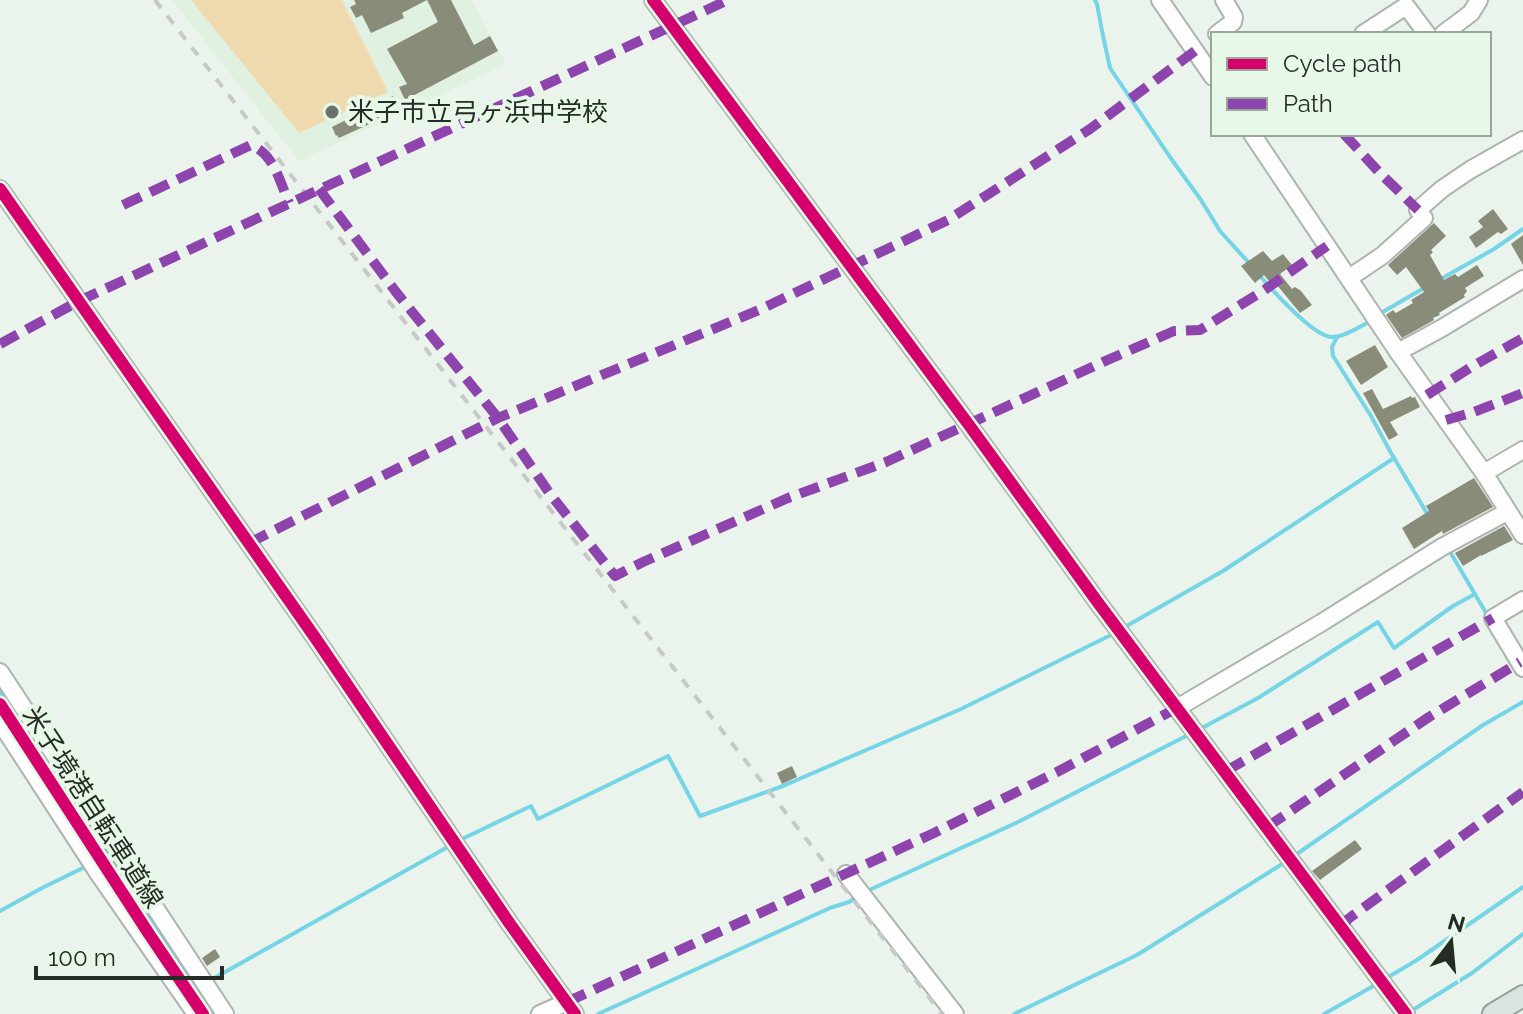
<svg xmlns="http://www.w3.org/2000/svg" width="1523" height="1014" font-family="Raleway,'Noto Sans JP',sans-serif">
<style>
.built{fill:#e1f1e1}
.green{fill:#efdab0}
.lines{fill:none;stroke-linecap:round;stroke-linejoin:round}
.stream{stroke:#75d4e5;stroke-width:4}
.river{stroke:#75d4e5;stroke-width:22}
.building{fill:#888c79}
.minor-casing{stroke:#adb4ae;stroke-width:20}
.major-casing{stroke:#90a39c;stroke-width:24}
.minor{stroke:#fcfdfc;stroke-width:16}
.major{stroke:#d9e3e0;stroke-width:20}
.rail{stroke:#c6c9c7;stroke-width:4;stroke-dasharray:10 10;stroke-linecap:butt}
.quiet{stroke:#8e44ad;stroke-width:10;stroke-dasharray:20 10;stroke-linecap:butt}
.cycleway-casing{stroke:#e7f8e8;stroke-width:17}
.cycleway{stroke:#d6006c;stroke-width:12}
.poi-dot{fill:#6a716b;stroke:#e7f8e8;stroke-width:3}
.labels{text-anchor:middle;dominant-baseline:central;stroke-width:8;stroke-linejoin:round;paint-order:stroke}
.poi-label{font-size:26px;fill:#252b25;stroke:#e7f8e8;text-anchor:start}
.street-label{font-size:26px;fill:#252b25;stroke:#e7f8e8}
</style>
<rect width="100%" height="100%" fill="#ebf4ec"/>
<polygon class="built" points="172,0 472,0 506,64 299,161"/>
<polygon class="green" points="191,0 342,0 388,92 299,133"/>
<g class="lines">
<g class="stream">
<polyline points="1095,0 1097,4 1102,31 1110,68 1172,160 1201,200 1220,231 1249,263"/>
<path d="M1260 276C1272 290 1314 337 1332 337 1344 337 1357 328 1367 323"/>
<polyline points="1439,280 1494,249 1523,229"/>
<polyline points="1381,313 1424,288"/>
<polyline points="1337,337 1332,347 1333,356 1371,416 1391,453 1428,515"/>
<polyline points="1449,550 1489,618"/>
<polyline points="1123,628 1223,571 1394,458"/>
<polyline points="1200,729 1258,698 1378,622 1394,648 1453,606 1475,594"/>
<polyline points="460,840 531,806 538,819 668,756 700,816 783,786 961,709 1115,633"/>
<polyline points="1294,856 1483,725 1523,702"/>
<polyline points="97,861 109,855"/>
<polyline points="865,892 1018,822 1192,733"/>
<polyline points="0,911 42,888 89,865"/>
<polyline points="1385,979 1417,960 1523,887"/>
<polyline points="209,981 453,844"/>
<polyline points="1411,1011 1472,973 1523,934"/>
<polyline points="598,1014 830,908 849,902 858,896"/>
<polyline points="1014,1014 1137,955 1287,861"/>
<polyline points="1324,1014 1377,984"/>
</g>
<polyline class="river" points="0,690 48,759 213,1014"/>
</g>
<g class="building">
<polygon points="354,0 427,0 402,13 404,18 371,33 362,15 356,18 350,7 356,4"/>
<polygon points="427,0 451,0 474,45 490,36 498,51 405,100 399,87 407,84 387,49 438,22"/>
<polygon points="393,96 400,110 339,138 337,135 336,136 332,127"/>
<polygon points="1493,209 1508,229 1501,234 1498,232 1476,248 1469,237 1483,227 1478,221"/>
<polygon points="1434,223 1446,236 1431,250 1433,252 1430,255 1444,280 1455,274 1458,277 1477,265 1484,276 1465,288 1467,291 1464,295 1465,297 1439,313 1440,315 1433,318 1434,320 1402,338 1386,315 1393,310 1396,313 1413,303 1411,300 1424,292 1406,267 1397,275 1388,265"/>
<polygon points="1523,235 1523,265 1511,244"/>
<polygon points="1263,251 1272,261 1283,254 1292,265 1280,274 1292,289 1295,287 1301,291 1312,305 1300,313 1272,279 1269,281 1264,275 1255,283 1241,266"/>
<polygon points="1375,345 1388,367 1361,385 1346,361"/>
<polygon points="1372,389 1383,409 1411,396 1412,398 1415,397 1420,407 1390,422 1398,435 1389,440 1363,393"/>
<polygon points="1474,478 1493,507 1443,534 1442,531 1414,549 1402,528 1429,511 1426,506"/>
<polygon points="1504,526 1513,540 1481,556 1481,555 1463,566 1455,553"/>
<polygon points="792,766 797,777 782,784 777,773"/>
<polygon points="1355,840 1362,849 1320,880 1312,871"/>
<polygon points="215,949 220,957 207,966 202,958"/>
</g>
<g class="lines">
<defs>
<g id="minor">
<polyline points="653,0 969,425 1099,604 1406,1014"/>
<polyline points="1160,0 1213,77"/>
<polyline points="1217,34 1233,22 1234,17 1224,0"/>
<polyline points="1363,34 1406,6 1427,34"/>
<polyline points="1443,34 1471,13 1479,0"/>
<polyline points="1252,134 1398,352 1484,473 1523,535"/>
<polyline points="0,189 314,636 510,924 575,1014"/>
<polyline points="1349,278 1383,255 1424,218 1418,210 1442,189 1470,170 1523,140"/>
<polyline points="1398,352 1442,328 1523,279"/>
<polyline points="1484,473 1523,450"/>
<polyline points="1523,600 1493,618 1523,668"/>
<polyline points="0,672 225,1014"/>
<polyline points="1177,708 1321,623 1442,547 1507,512"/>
<polyline points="0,722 98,873 196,1014"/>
<polyline points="846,874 955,1014"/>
<polyline points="540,1014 567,1002"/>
</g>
<polyline id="major" points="1493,1014 1523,996"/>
</defs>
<use href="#minor" class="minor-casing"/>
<use href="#major" class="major-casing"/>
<use href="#minor" class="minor"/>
<use href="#major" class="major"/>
<polyline class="rail" points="155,0 942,1014"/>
<g class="quiet">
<polyline points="1344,134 1379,172 1418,210"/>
<polyline points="319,189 396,292 498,418 550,494 615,576 643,562 788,498 886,462 1103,362 1174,331 1200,330 1263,291 1327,246"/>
<path d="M123 205 251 145C274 154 280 182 289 203"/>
<polyline points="0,344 79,301 728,0"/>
<polyline points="1427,395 1473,366 1523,338"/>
<polyline points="1446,420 1474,412 1523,393"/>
<polyline points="249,543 498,418 759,310 948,220 1090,129 1195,51"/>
<polyline points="1226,771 1493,618"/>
<polyline points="1267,827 1429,717 1520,662"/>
<polyline points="1342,928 1348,919 1523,792"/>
<polyline points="567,1002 934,833 1057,772 1177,708"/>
</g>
<defs>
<g id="cycleway">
<polyline points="653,0 969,425 1099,604 1406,1014"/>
<polyline points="0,189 314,636 510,924 575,1014"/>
<polyline points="0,704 149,934 203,1014"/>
</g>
</defs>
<use href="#cycleway" class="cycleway-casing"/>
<use href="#cycleway" class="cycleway"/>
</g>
<circle class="poi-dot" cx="332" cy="112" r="8"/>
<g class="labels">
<g class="poi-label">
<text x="348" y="112">米子市立弓ヶ浜中学校</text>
</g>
<g class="street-label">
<text transform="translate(93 807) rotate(57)">米子境港自転車道線</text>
</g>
</g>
<rect x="1211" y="32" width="280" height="104" fill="#e7f8e8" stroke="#99a69a" stroke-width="2"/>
<rect x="1227" y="58" width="40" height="12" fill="#d6006c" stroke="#99a69a" stroke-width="2"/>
<text x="1283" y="72" font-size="24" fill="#252b25">Cycle path</text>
<rect x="1227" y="98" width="40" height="12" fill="#8e44ad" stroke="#99a69a" stroke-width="2"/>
<text x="1283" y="112" font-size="24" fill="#252b25">Path</text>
<g transform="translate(1451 942) rotate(16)" stroke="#e7f8e8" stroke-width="6" paint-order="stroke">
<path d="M0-6L14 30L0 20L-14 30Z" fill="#252b25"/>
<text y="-12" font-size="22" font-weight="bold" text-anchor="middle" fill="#252b25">N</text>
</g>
<path d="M36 966v12h186v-12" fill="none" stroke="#252b25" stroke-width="4"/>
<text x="48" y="966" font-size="24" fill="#252b25" stroke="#e7f8e8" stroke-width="6" paint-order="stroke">100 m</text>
</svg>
